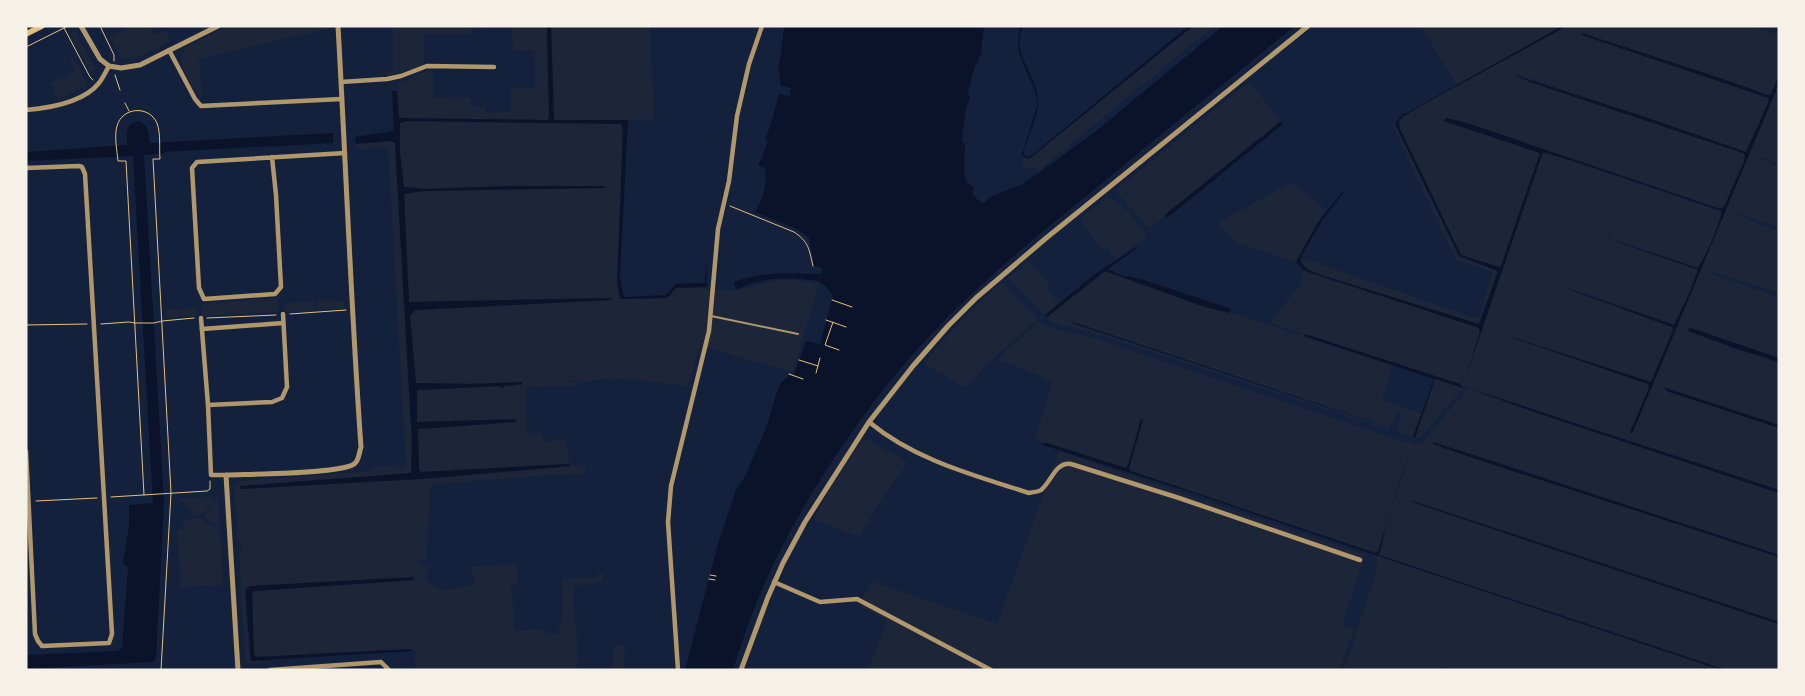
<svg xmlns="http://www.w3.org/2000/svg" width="1805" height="696" font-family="Mulish,sans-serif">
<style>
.green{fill:#1d2539;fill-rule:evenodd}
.water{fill:#0b132b}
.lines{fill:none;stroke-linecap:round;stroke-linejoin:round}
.path{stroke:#e5c07b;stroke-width:1}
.service{stroke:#b1986c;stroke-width:2}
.minor{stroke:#b1986c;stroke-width:4.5}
.tertiary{stroke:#b1986c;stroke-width:5}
.secondary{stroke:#e5c07b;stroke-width:5.5}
</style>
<rect width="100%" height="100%" fill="#14213d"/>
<g class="green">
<polygon points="131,26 150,26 154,35 165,30 170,41 138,57 122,58 110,37"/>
<path d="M228 26H330L331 28 199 59 202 98C195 93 181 68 181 59 181 55 183 52 185 48Z"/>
<polygon points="393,26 486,26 486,29 472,28 471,34 424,34 424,65 386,76 385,70 393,72"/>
<polygon points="512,26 547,26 549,119 546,120 399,118 397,84 424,72 433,70 433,97 471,98 471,107 485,106 485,113 511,112 511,87 535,88 535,51 513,50"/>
<polygon points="551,26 650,26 654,120 554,120"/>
<path d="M1193 26H1214L1043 167 1044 169 1039 172 1032 166 1028 170C1023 165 1021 164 1023 157L1026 158 1033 156Z"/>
<polygon points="1420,26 1562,26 1457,85"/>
<polygon points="1567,26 1750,26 1779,35 1779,76 1770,95 1582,33 1582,35 1768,98 1768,103 1746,152 1522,76 1516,74 1514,76 1743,153 1745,155 1744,161 1724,207 1723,209 1717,208 1467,123 1446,118 1444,121 1540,153 1501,266 1499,267 1461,255 1400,129 1399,121 1404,116 1424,104"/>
<polygon points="74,29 95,69 90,72 69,32"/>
<polygon points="72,55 87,83 85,86 58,100 50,83 76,70 69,57"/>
<polygon points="1249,82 1282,122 1151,227 1147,226 1118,194 1118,188"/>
<path d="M1779 83V164L1758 156V158L1779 167V227L1734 212 1754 222 1779 231V293L1716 273 1710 271 1709 273 1779 297V358L1691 328 1688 331 1737 349 1779 362V425L1665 388 1779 428V490L1499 398 1470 390 1779 493V555L1503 464 1432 443 1779 557V622L1526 538 1407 501 1779 624V670H1726L1379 555 1387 523 1413 446 1403 470 1378 551 1373 553 1131 471 1129 468 1141 427V420L1128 467 1124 469 1035 439 1053 381 997 359 1039 322 1053 329 1095 338 1402 441 1416 444 1422 443 1469 387 1465 386 1420 438H1415L1420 422 1413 437 1399 432 1398 429 1401 413H1397L1389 428H1383L1104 336 1055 323 1046 318 1105 271 1202 306 1239 315 1300 335 1301 333 1271 323 1274 316 1300 286 1303 270 1477 326 1479 328 1480 332 1466 376 1536 170 1544 152 1722 212C1720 223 1705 260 1697 268L1599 234 1698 270 1688 296 1674 325 1562 286 1570 290 1672 327 1673 330 1651 382 1493 331 1648 384 1649 388 1631 432 1632 434ZM1076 323 1386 426H1382L1072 324ZM1305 334 1460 384 1463 387 1435 379 1420 422 1422 414 1382 400 1393 365 1304 337Z"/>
<polygon points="407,121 619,123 622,125 622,186 617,283 620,299 667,298 676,288 705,288 706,290 739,290 771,281 794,280 819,284 793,372 700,346 688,386 625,379 553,382 580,382 579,385 526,387 527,434 542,433 543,441 567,440 569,464 421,472 419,470 417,429 516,422 515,419 417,422 417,390 500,386 502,388 505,386 522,384 416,383 410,316 415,310 612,300 611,298 409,302 404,193 424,191 605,188 604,186 512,186 425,189 404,187 400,153 399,123"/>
<polygon points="1391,122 1395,124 1459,256 1498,271 1479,324 1321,275 1307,269 1301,263 1303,258 1475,318 1479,317 1493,272 1456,260"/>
<path d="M390 141 395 143 412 443 411 473 241 486V489L421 479 585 465 586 473 434 484 430 486 427 559 419 560 420 566H429L426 580 442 591 476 584 469 566 517 564V583H511L515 630 545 629 546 635 560 633 559 625 562 624 563 578H597L598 573 604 574 602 582 573 586C573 614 579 641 577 670H415V651H412V649L257 657 254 655 252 592 254 591 414 580 248 588 245 590 249 655 251 661H259V665L247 664 245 660 239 551H242L241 540H238L234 487 240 481 373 471 374 467 406 465 388 147 355 149 353 146 356 144Z"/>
<polygon points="1291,182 1326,209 1296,262 1237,243 1219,225 1220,222"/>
<path d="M1107 197C1120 199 1137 224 1146 234L1145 237 1116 259 1107 248 1102 251 1080 220Z"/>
<polygon points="1027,262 1030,262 1050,285 1046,288 1059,303 1045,316 1009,278 1012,274"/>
<polygon points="1003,283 1037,317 1037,320 990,361 967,387 962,386 925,364 925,361 964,317 998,285"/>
<polygon points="278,298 279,312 202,316 201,304"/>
<polygon points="344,300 344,309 317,310 317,301"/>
<polygon points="314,302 315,311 285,312 285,303"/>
<polygon points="196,308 198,316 165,318 165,310"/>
<polygon points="862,440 868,440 905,460 907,463 878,504 859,537 813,519 842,469"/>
<polygon points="1059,451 1365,555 1342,625 1354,629 1340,670 868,670 887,621 860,606 871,581 997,624"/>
<polygon points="214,497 211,505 201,516 193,515 192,511 179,499"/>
<path d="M216 498H218L223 585 181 588 177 530 184 529 183 522C204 509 205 529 219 528L204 517Z"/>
<polygon points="1377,555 1721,670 1455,670 1443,666 1442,670 1344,670 1376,573"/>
<polygon points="614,645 625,645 623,670 612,670"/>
</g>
<g class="water">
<polygon points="547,26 551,26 554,120 628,120 620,277 624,297 666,295 676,284 705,283 706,259 707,287 676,288 667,298 620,299 617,283 623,128 621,124 407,121 400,123 400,153 404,187 425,189 512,186 604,186 605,188 424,191 404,194 409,302 612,298 611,300 415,310 410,316 416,383 468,384 522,382 522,384 505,386 502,388 500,386 417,390 417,422 515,419 516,422 418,429 419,470 421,472 569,464 570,466 421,479 241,489 240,486 411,473 412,443 395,143 390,141 356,144 355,137 394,131 392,91 397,91 399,118 547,120 549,118"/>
<path d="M784 26H984L981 53 974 69 968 92 970 99 966 107 962 140 965 144 964 174 967 182 973 187V195L981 203 985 202 990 197 1022 184 1033 177 1095 132 1223 26H1295C1228 80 1161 134 1095 189 1019 250 943 313 883 390 839 447 798 510 768 576 754 606 743 638 733 670H685L718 544 736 490 745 476 767 426 776 394 781 383 787 377 793 375 795 372 806 341 820 344 833 296C830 292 827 287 823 284 819 280 813 280 808 280 784 277 758 278 736 290L734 284 736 281C767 271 791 273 822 274V268L814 266 809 238 799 230 755 212C764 195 767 187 765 168L758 166 768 141 765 138 770 127 779 94 789 96 791 88 781 86 778 68 782 48Z"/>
<path d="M1021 26H1023C1010 54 1038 75 1038 101 1039 115 1028 137 1024 151V155L1028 157 1032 155 1185 29 1189 26H1193L1029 159 1023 157 1022 154 1037 106V99C1032 74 1010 53 1021 26Z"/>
<path d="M1562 26H1567L1424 104 1404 116 1399 121 1400 129 1461 255 1499 267 1501 266 1540 153 1444 121 1446 118 1467 123 1720 209 1724 207 1744 161 1745 155 1743 153 1533 83 1514 75 1645 117 1746 152 1768 103 1769 98 1582 35 1581 33 1714 76 1767 95H1771L1779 76V83L1632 434 1630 432 1649 388 1648 384 1493 331 1651 382 1673 330 1672 327 1561 286 1674 325 1688 296 1698 270 1598 235 1697 268C1705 261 1720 223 1722 211L1580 163 1543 152 1466 376 1480 332 1479 328 1317 275 1303 270 1296 262 1318 222 1344 190 1345 191 1321 222 1301 257 1300 261 1307 269 1321 275 1479 324 1498 271 1459 256 1395 124 1403 113 1405 114C1457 84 1510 56 1562 26Z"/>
<path d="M138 121C150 125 148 134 150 143L333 133V143L164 152V153L144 155 164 501 156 659 153 662 26 669V655L118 651 122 648 128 567 123 563 129 526V505L153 503 133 156 26 161V152L127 145C127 133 125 124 138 121Z"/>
<polygon points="1281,121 1283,124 1167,218 1165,215 1171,210"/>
<polygon points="1135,248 1136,249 1108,269 1121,275 1141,279 1231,309 1229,313 1202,306 1105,271 1046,318 1045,315 1096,273"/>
<polygon points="1070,322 1076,323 1387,427"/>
<polygon points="1691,328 1779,358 1779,362 1737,349 1688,331 1688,329"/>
<polygon points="1305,334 1460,384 1463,388 1435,379 1415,438 1413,437 1434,379 1304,336"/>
<polygon points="1664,388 1666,388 1779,425 1779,428 1669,392"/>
<polygon points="1471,389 1779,490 1779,493 1534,412"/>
<polygon points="1141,419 1143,420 1129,468 1131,471 1375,553 1378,551 1412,446 1387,523 1379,555 1726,670 1721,670 1381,557 1193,493 1043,445 1044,443 1047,443 1126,468 1129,462"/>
<polygon points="1433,442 1779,555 1779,557 1473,458 1436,445 1433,444"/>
<polygon points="1407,499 1779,622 1779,624 1418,504"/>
<polygon points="414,577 414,580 255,591 252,593 254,655 257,657 412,649 412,651 251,661 245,590 250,586"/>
</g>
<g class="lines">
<g class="path">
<polyline points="100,26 114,55 114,61"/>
<polyline points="64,28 90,77 93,80"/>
<polyline points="26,47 68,26"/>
<polyline points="115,75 120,90"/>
<polyline points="125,103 129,111"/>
<path d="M730 206 794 232C809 242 809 249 813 266"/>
<polyline points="832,300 852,307"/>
<polyline points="290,314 346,310"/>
<polyline points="207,318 276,315"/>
<polyline points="826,320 846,327"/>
<polyline points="833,322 825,345 839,350"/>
<polyline points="101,324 129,322 135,323 154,323 162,321 194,318"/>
<polyline points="26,325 87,324"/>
<polyline points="799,360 818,366"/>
<polyline points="816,373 820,358"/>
<polyline points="789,374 803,379"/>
<path d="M144 495 126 161H118C117 151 114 136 117 126 122 107 149 105 157 123 161 134 159 148 160 159H153L171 493 161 670"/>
<polyline points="111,497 207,491 210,489 210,481"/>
<polyline points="36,501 97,498"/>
<polyline points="710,575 716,576"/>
<polyline points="709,579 715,580"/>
</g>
<polyline class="service" points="711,316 798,334"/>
<g class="minor">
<polyline points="169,50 195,99 201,106 342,99"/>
<polyline points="341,82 387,79 401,76 427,66 494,67"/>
<path d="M26 110C49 108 84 102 99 83 103 78 106 71 109 66"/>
<polyline points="272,157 276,195 281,287 275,294 204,299 199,288 192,168 197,162 345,153"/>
<polyline points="26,168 79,166 82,167 85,174 112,634 109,643 42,646 38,641 35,634 26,451"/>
<polyline points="201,318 208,405 211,475 226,475"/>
<polyline points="202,329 283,323"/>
<polyline points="208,405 272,402 282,398 287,387 283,314"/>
<path d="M869 422C915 460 973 475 1029 493 1032 492 1038 492 1041 490 1052 481 1055 462 1071 464L1179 498 1360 560"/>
<polyline points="774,582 820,602 857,599 991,670"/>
<polyline points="270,670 381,662 389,670"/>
<polyline points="678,670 668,522 671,486 709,331 718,229 729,181 737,116 749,64 762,26"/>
</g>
<g class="tertiary">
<polyline points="81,26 100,59 109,66 121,68 140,65 218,26"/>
<path d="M238 670 226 475C248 474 340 474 354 464 359 461 359 453 361 447 351 307 346 167 338 26"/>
<polyline points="741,670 768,597 783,563 805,522 869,422 913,366 948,326 976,298 1045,239 1308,26"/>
</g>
<polyline class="secondary" points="26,34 42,26"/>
</g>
<rect width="1805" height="696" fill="none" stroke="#f6f1e7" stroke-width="55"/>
</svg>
